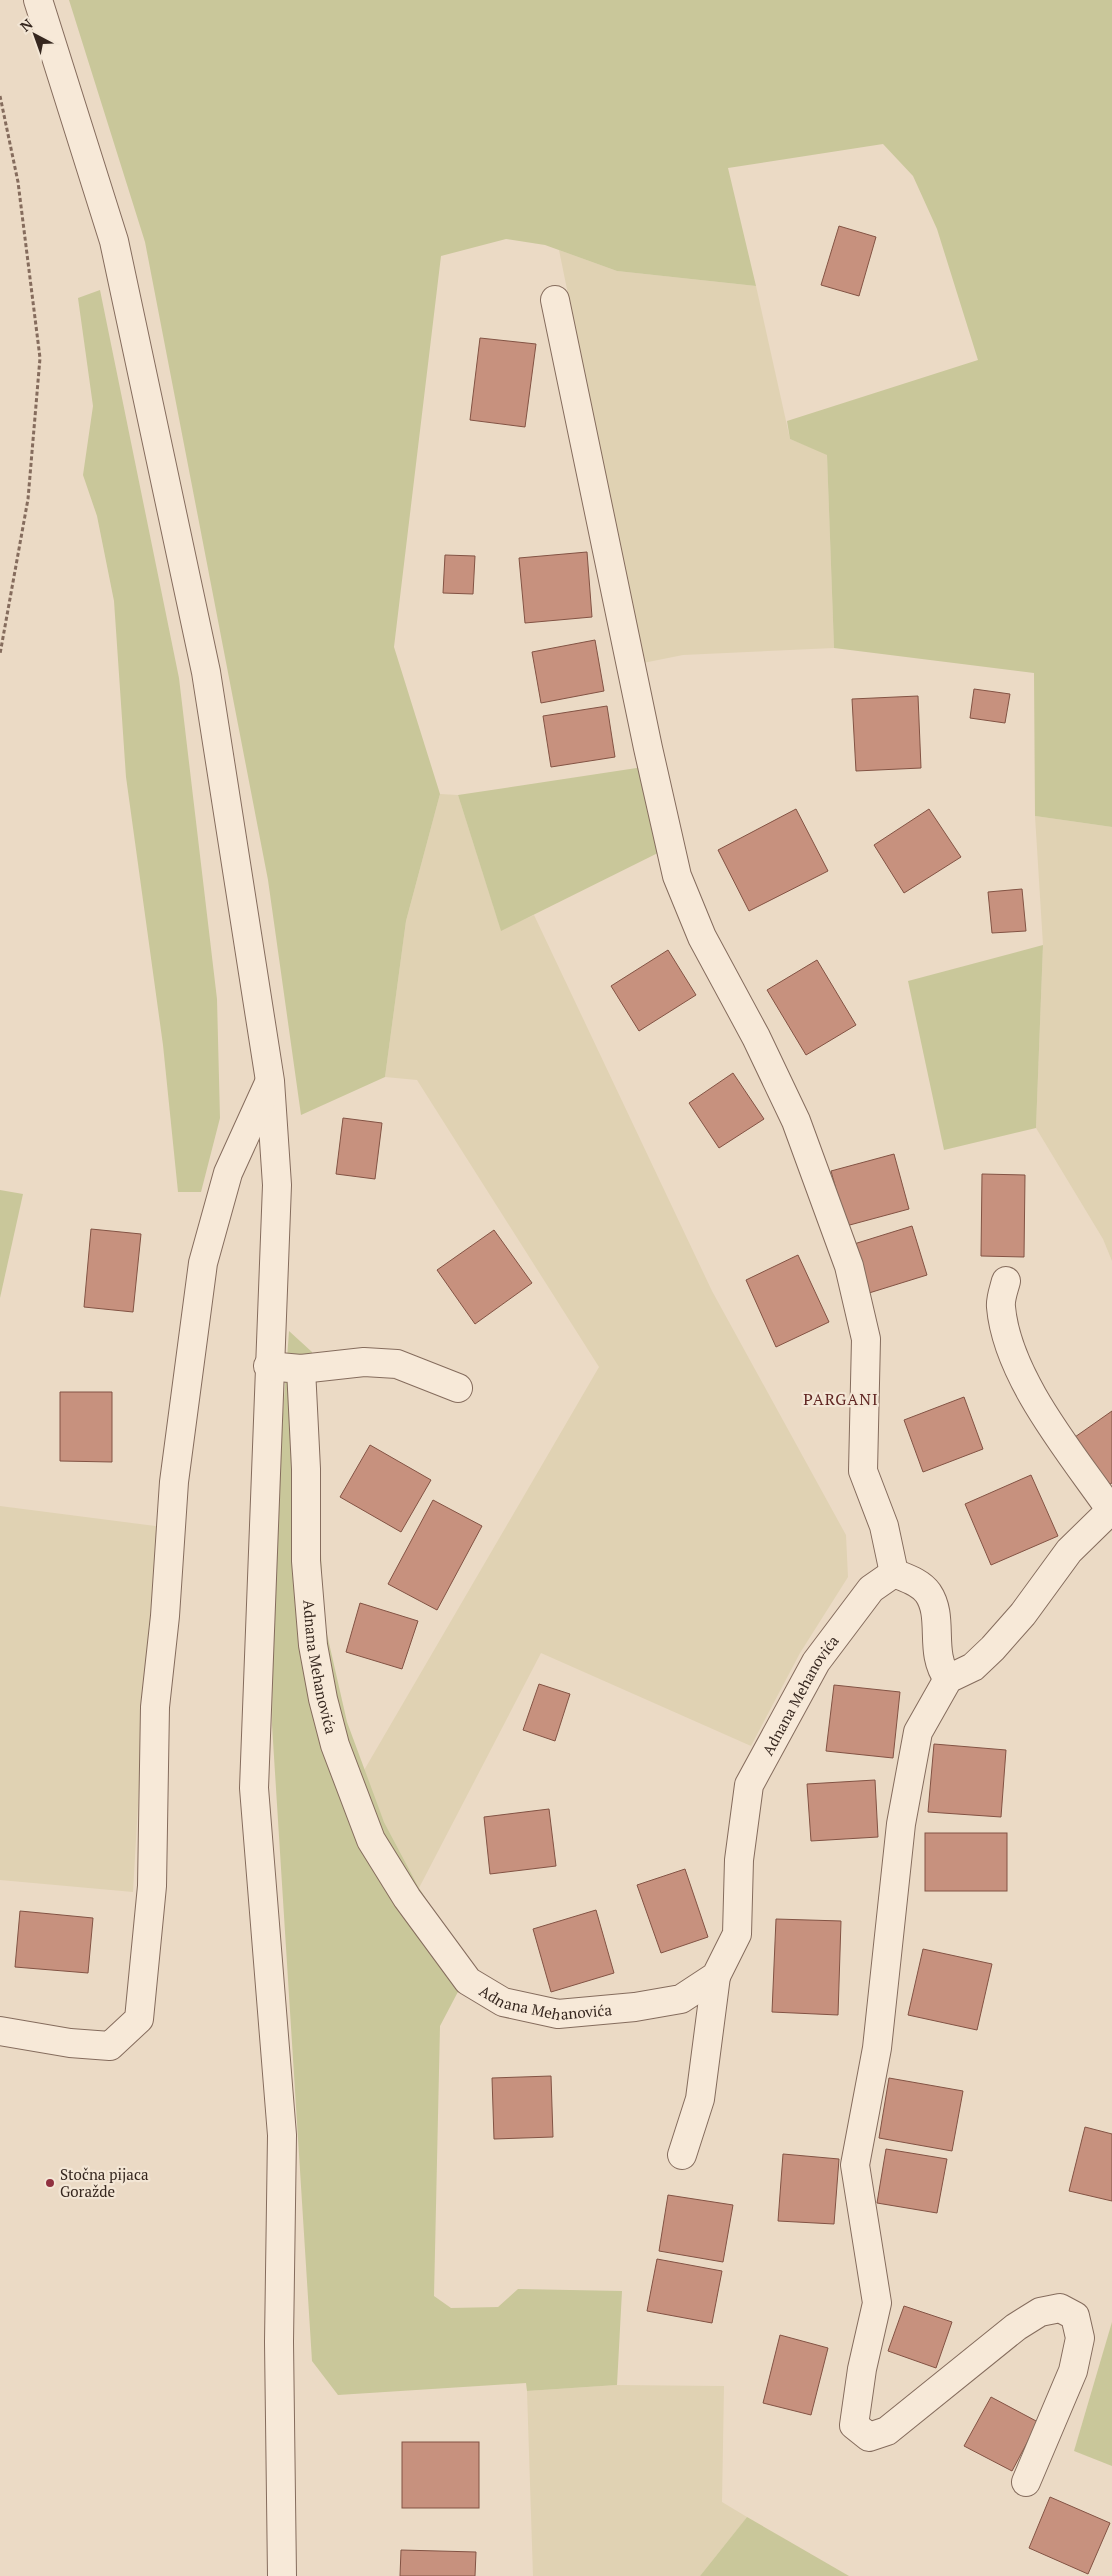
<svg xmlns="http://www.w3.org/2000/svg" width="1112" height="2576" font-family="'PT Serif',serif">
<style>
.farmland{fill:#e0d2b3}
.green{fill:#c9c79a}
.building{fill:#c7917e;stroke:#835344}
.lines{fill:none;stroke-linecap:round;stroke-linejoin:round}
.minor-casing{stroke:#856c5d;stroke-width:30}
.path{stroke:#856c5d;stroke-width:3;stroke-dasharray:4 2.5;stroke-linecap:butt}
.minor{stroke:#f7e9d8;stroke-width:28}
.poi-dot{fill:#903140;stroke:#f3e6d5;stroke-width:2}
.labels{text-anchor:middle;dominant-baseline:central;stroke-width:4.5;stroke-linejoin:round;paint-order:stroke}
.street-label{font-size:15px;fill:#36271f;stroke:#f3e6d5}
.poi-label{font-size:15px;fill:#36271f;stroke:#f3e6d5;text-anchor:start}
.neighbourhood-label{font-size:16px;letter-spacing:1px;fill:#602522;stroke:#f3e6d5}
</style>
<rect width="100%" height="100%" fill="#ebdac5"/>
<g class="farmland">
<polygon points="559,250 617,271 756,286 790,439 827,454 834,648 683,655 643,663"/>
<polygon points="440,794 458,795 501,930 534,915 712,1291 846,1535 848,1577 800,1653 751,1746 541,1653 419,1888 384,1822 363,1772 599,1367 417,1080 385,1077 406,921"/>
<polygon points="1035,816 1112,827 1112,1261 1103,1239 1036,1128 1043,945"/>
<polygon points="0,1506 163,1527 143,1717 133,1892 0,1880"/>
<polygon points="617,2385 724,2386 722,2502 747,2517 700,2576 533,2576 527,2391"/>
</g>
<g class="green">
<polygon points="69,0 1112,0 1112,827 1035,816 1034,673 834,648 827,455 790,439 787,421 978,360 937,229 913,176 883,144 728,168 756,286 617,271 545,245 506,239 441,256 394,647 440,794 406,921 385,1077 301,1115 268,880 145,242"/>
<polygon points="100,290 179,678 217,999 220,1118 201,1192 178,1192 163,1045 126,777 114,601 97,516 83,475 93,406 78,298"/>
<polygon points="663,764 682,841 501,931 458,795"/>
<polygon points="1043,945 1036,1128 944,1150 908,981"/>
<polygon points="0,1190 23,1194 0,1298"/>
<polygon points="289,1331 312,1352 324,1621 347,1722 384,1822 419,1888 471,1967 440,2026 434,2296 451,2308 498,2307 518,2289 622,2291 617,2385 527,2391 526,2383 338,2395 312,2361 272,1725 274,1538"/>
<polygon points="1112,2322 1112,2466 1074,2451"/>
<polygon points="747,2517 849,2576 700,2576"/>
</g>
<g class="building">
<polygon points="839,226 876,237 859,296 821,285"/>
<polygon points="480,338 536,344 525,427 470,420"/>
<polygon points="587,552 592,617 525,623 519,558"/>
<polygon points="445,555 475,556 473,594 443,593"/>
<polygon points="595,640 604,691 541,703 532,652"/>
<polygon points="974,689 1010,694 1005,723 970,718"/>
<polygon points="918,696 921,768 856,771 852,699"/>
<polygon points="607,706 615,757 551,767 543,716"/>
<polygon points="796,809 828,871 749,911 718,850"/>
<polygon points="929,809 961,857 904,893 874,845"/>
<polygon points="1022,889 1026,931 992,933 988,892"/>
<polygon points="668,950 696,995 639,1031 611,986"/>
<polygon points="817,960 856,1025 806,1055 767,990"/>
<polygon points="733,1073 764,1119 719,1148 689,1103"/>
<polygon points="343,1118 382,1123 375,1179 336,1174"/>
<polygon points="894,1154 909,1209 846,1226 831,1171"/>
<polygon points="982,1174 1025,1175 1024,1257 981,1256"/>
<polygon points="912,1226 927,1275 869,1293 854,1244"/>
<polygon points="91,1229 141,1234 133,1312 84,1307"/>
<polygon points="494,1230 532,1283 475,1324 437,1270"/>
<polygon points="798,1255 829,1322 776,1347 746,1280"/>
<polygon points="60,1392 112,1392 112,1462 60,1461"/>
<polygon points="964,1397 983,1449 923,1472 904,1420"/>
<polygon points="1112,1411 1112,1483 1108,1485 1075,1437"/>
<polygon points="370,1445 431,1480 401,1532 340,1497"/>
<polygon points="1031,1475 1058,1536 991,1565 965,1504"/>
<polygon points="433,1500 482,1526 437,1610 388,1584"/>
<polygon points="360,1603 418,1621 402,1669 346,1652"/>
<polygon points="539,1684 570,1694 555,1741 523,1730"/>
<polygon points="834,1685 900,1692 893,1758 826,1751"/>
<polygon points="934,1744 1006,1750 1001,1817 928,1812"/>
<polygon points="875,1780 878,1837 811,1841 807,1784"/>
<polygon points="549,1809 556,1866 490,1874 484,1817"/>
<rect x="925" y="1833" width="82" height="58"/>
<polygon points="685,1869 708,1937 661,1953 637,1885"/>
<polygon points="596,1910 614,1973 551,1992 533,1929"/>
<polygon points="20,1911 93,1918 88,1973 15,1967"/>
<polygon points="776,1919 841,1921 838,2015 772,2012"/>
<polygon points="923,1949 992,1964 977,2030 908,2015"/>
<polygon points="551,2076 553,2137 494,2139 492,2078"/>
<polygon points="889,2078 963,2091 952,2151 879,2138"/>
<polygon points="1085,2127 1112,2134 1112,2201 1069,2191"/>
<polygon points="886,2149 947,2159 937,2213 877,2203"/>
<polygon points="783,2154 839,2159 834,2224 778,2221"/>
<polygon points="668,2195 733,2205 723,2262 659,2251"/>
<polygon points="657,2259 722,2271 712,2323 647,2311"/>
<polygon points="904,2306 952,2322 936,2368 888,2351"/>
<polygon points="780,2335 828,2348 811,2415 763,2403"/>
<polygon points="991,2397 1038,2422 1012,2471 964,2446"/>
<rect x="402" y="2442" width="77" height="66"/>
<polygon points="1050,2497 1110,2523 1088,2574 1029,2548"/>
<polygon points="401,2550 476,2552 475,2576 400,2576"/>
</g>
<g class="lines">
<defs>
<g id="minor">
<polyline points="38,0 114,241 206,672 270,1081 277,1185 254,1788 282,2135 279,2342 282,2576"/>
<polyline points="555,300 648,748 677,876 702,937 756,1037 796,1121 849,1266 866,1339 863,1471 884,1526 894,1573"/>
<path d="M1006 1281C1004 1289 1000 1299 1001 1307 1007 1377 1071 1453 1110 1509"/>
<path id="s1" d="M268 1366 301 1369 306 1469V1561L313 1645 323 1699 335 1745 371 1840 407 1898 468 1981 503 2002 558 2014 635 2007 681 1999 716 1976 737 1934 739 1860 749 1785 816 1662 871 1589 894 1573C906 1578 920 1582 928 1593 945 1618 928 1652 948 1679"/>
<polyline points="301,1369 364,1362 397,1364 458,1388"/>
<polyline points="0,2031 70,2043 110,2046 139,2019 152,1886 155,1707 165,1616 174,1482 203,1263 228,1173 268,1085"/>
<polyline points="682,2155 700,2099 716,1976"/>
<polyline points="1026,2482 1073,2371 1080,2338 1075,2316 1060,2308 1040,2312 1016,2327 887,2431 869,2437 854,2425 862,2369 877,2303 855,2165 877,2048 901,1824 918,1732 948,1679 973,1667 993,1648 1023,1614 1069,1551 1112,1509"/>
</g>
</defs>
<use href="#minor" class="minor-casing"/>
<polyline class="path" points="0,96 18,182 40,358 28,499 0,654"/>
<use href="#minor" class="minor"/>
</g>
<circle class="poi-dot" cx="50" cy="2183" r="5"/>
<g class="labels">
<g class="street-label">
<text stroke="none"><textPath href="#s1" startOffset="332">Adnana Mehanovića</textPath></text>
<text stroke="none"><textPath href="#s1" startOffset="1248">Adnana Mehanovića</textPath></text>
<text stroke="none"><textPath href="#s1" startOffset="768">Adnana Mehanovića</textPath></text>
</g>
<g class="poi-label">
<text x="60" y="2174">Stočna pijaca<tspan x="60" dy="17">Goražde</tspan></text>
</g>
<g class="neighbourhood-label">
<text x="841" y="1399">PARGANI</text>
</g>
</g>
<g transform="translate(35 35) rotate(319)" stroke="#f3e6d5" stroke-width="4" paint-order="stroke">
<path d="M0-4L9 19L0 12L-9 19Z" fill="#36271f"/>
<text y="-8" font-size="14" font-weight="bold" text-anchor="middle" fill="#36271f">N</text>
</g>
</svg>
